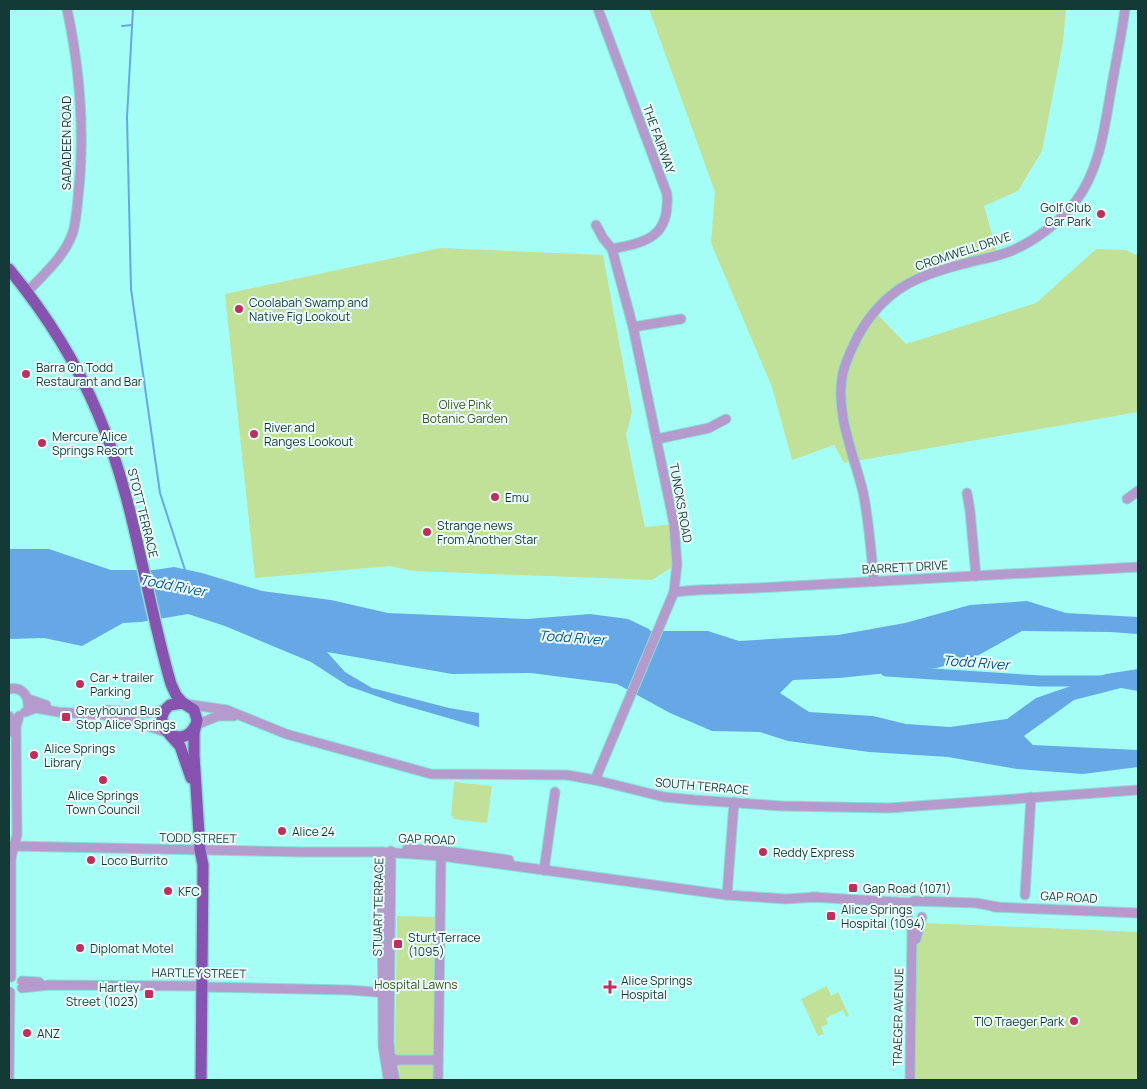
<svg xmlns="http://www.w3.org/2000/svg" width="1147" height="1089" font-family="Manrope,sans-serif">
<style>
.green{fill:#c1e199}
.water{fill:#65a8e5}
.lines{fill:none;stroke-linecap:round;stroke-linejoin:round}
.stream{stroke:#65a8e5;stroke-width:2}
.river{stroke:#65a8e5;stroke-width:11}
.minor-casing{stroke:#8bdbd3;stroke-width:11}
.major-casing{stroke:#8bdbd3;stroke-width:14}
.minor{stroke:#b59ace;stroke-width:9}
.major{stroke:#8753b0;stroke-width:11}
.poi-dot{fill:#be2f5b;stroke:#ecfcfa;stroke-width:2}
.labels{text-anchor:middle;dominant-baseline:central;stroke-width:4;stroke-linejoin:round;paint-order:stroke}
.street-label{font-size:12px;fill:#143a37;stroke:#ecfcfa}
.poi-label{font-size:12px;fill:#143a37;stroke:#ecfcfa;text-anchor:start}
.park-label{font-size:12px;fill:#40561e;stroke:#ecfcfa}
.water-label{font-size:14px;font-style:italic;fill:#04548d;stroke:#ecfcfa}
</style>
<rect width="100%" height="100%" fill="#a5fef5"/>
<g class="green">
<polygon points="649,9 1066,9 1063,42 1042,151 1018,191 984,206 998,255 922,276 874,311 906,344 1036,303 1096,249 1126,250 1138,256 1138,412 844,463 834,445 792,460 772,387 711,243 715,192"/>
<polygon points="440,248 603,255 632,412 626,435 645,527 674,524 677,564 652,580 413,571 390,566 255,578 225,294"/>
<polygon points="454,782 492,786 487,823 453,819 454,817 451,816"/>
<polygon points="397,916 438,917 435,1080 400,1080 397,1071 395,1052"/>
<polygon points="925,923 1138,932 1138,1080 910,1080 911,965"/>
<polygon points="827,986 831,996 838,992 849,1016 846,1017 843,1010 826,1018 828,1024 821,1027 824,1034 818,1036 801,999"/>
</g>
<polygon class="water" points="9,549 49,549 111,570 154,570 174,567 202,573 262,591 331,600 388,613 527,619 590,614 628,619 649,629 650,631 708,631 739,641 838,635 905,623 970,605 1027,601 1066,613 1138,617 1138,634 1110,632 1022,631 977,656 937,668 839,678 793,680 780,693 809,712 873,716 906,724 950,727 1007,719 1036,698 1106,674 1138,669 1138,691 1121,688 1074,700 1024,736 1033,745 1138,750 1138,767 1083,774 1017,769 948,757 869,752 788,741 760,732 712,731 670,713 617,684 531,673 452,674 327,652 345,672 372,688 449,708 479,713 479,727 396,703 348,686 311,662 225,626 188,614 141,622 123,623 82,646 44,638 9,639"/>
<g class="lines">
<g class="stream">
<polyline points="133,9 127,117 131,289 160,493 185,570"/>
<polyline points="122,26 132,25"/>
</g>
<polyline class="river" points="886,671 1041,681 1102,681"/>
<defs>
<g id="minor">
<path d="M598 9 667 194C670 237 647 242 612 249"/>
<path d="M27 292C44 274 65 256 73 232 76 221 77 209 78 198 85 136 80 70 67 9"/>
<polyline points="633,327 681,319"/>
<polyline points="657,439 709,428 726,419"/>
<polyline points="967,493 970,511 976,576"/>
<polyline points="1127,499 1138,491"/>
<path d="M874 582C871 551 869 521 863 492 854 455 836 416 842 378 844 363 852 348 858 336 884 289 917 275 967 263 981 259 997 257 1011 251 1035 241 1060 222 1076 201 1102 166 1105 121 1113 79 1117 56 1122 32 1125 9"/>
<polyline points="674,592 697,590 757,588 1138,567"/>
<path d="M9 689C20 687 28 693 28 705"/>
<polyline points="28,699 46,705"/>
<polyline points="186,704 227,710 286,734 431,774 567,775 595,780 664,797 695,800 782,806 889,808 1138,790"/>
<polyline points="104,710 148,713 166,709"/>
<polyline points="25,712 36,708 58,712 104,715 127,719 168,733"/>
<polyline points="9,716 11,720 12,732"/>
<polyline points="196,725 218,716 234,716"/>
<polyline points="595,780 674,592 677,564 674,524 633,327 612,249 603,238 596,225"/>
<polyline points="9,846 302,852 382,852 441,856 727,895 786,899 817,897"/>
<polyline points="407,849 437,850 509,860"/>
<polyline points="391,851 389,1041 390,1055 394,1060 392,1066 395,1080"/>
<polyline points="382,852 383,1046 388,1078"/>
<polyline points="544,870 555,792"/>
<polyline points="727,895 734,802"/>
<polyline points="1025,895 1031,797"/>
<polyline points="812,897 910,903 914,901 976,903 998,907"/>
<polyline points="895,902 906,913 912,930 910,1080"/>
<polyline points="994,907 1138,913"/>
<polyline points="916,939 922,917"/>
<polyline points="11,977 11,858 17,835 16,727 19,716"/>
<polyline points="22,981 39,982"/>
<polyline points="203,987 349,990 387,993"/>
<polyline points="22,988 49,985 196,986"/>
<polyline points="388,1060 438,1060"/>
<polyline points="9,1080 10,992"/>
<polyline points="438,1080 441,856"/>
</g>
<g id="major">
<path d="M9 269C45 313 76 361 98 414 135 500 145 595 171 684L176 695 183 703"/>
<path d="M195 726C181 753 146 724 170 705L183 703 194 710 197 720 194 733V755L200 850 203 865 201 1080"/>
<polyline points="170,735 180,746 191,778"/>
</g>
</defs>
<use href="#minor" class="minor-casing"/>
<use href="#major" class="major-casing"/>
<use href="#minor" class="minor"/>
<use href="#major" class="major"/>
</g>
<g class="poi-dot">
<circle cx="1101" cy="214" r="5"/>
<circle cx="239" cy="309" r="5"/>
<circle cx="26" cy="374" r="5"/>
<circle cx="254" cy="434" r="5"/>
<circle cx="42" cy="443" r="5"/>
<circle cx="495" cy="497" r="5"/>
<circle cx="427" cy="532" r="5"/>
<circle cx="80" cy="684" r="5"/>
<rect x="61" y="712" width="10" height="10" rx="2.5"/>
<circle cx="34" cy="755" r="5"/>
<circle cx="103" cy="780" r="5"/>
<circle cx="282" cy="831" r="5"/>
<circle cx="763" cy="852" r="5"/>
<circle cx="91" cy="860" r="5"/>
<rect x="848" y="883" width="10" height="10" rx="2.5"/>
<circle cx="168" cy="891" r="5"/>
<rect x="826" y="911" width="10" height="10" rx="2.5"/>
<rect x="393" y="939" width="10" height="10" rx="2.5"/>
<circle cx="80" cy="948" r="5"/>
<path d="M607.5 979.5h5v5h5v5h-5v5h-5v-5h-5v-5h5z"/>
<rect x="144" y="989" width="10" height="10" rx="2.5"/>
<circle cx="1074" cy="1021" r="5"/>
<circle cx="27" cy="1033" r="5"/>
</g>
<g class="labels">
<g class="street-label">
<text transform="translate(659 139) rotate(70)">THE FAIRWAY</text>
<text transform="translate(66 143) rotate(-90)">SADADEEN ROAD</text>
<text transform="translate(963 251) rotate(-18)">CROMWELL DRIVE</text>
<text transform="translate(681 503) rotate(80)">TUNCKS ROAD</text>
<text transform="translate(143 513) rotate(76)">STOTT TERRACE</text>
<text transform="translate(905 567) rotate(-3)">BARRETT DRIVE</text>
<text transform="translate(702 786) rotate(5)">SOUTH TERRACE</text>
<text transform="translate(198 838) rotate(1)">TODD STREET</text>
<text transform="translate(427 839) rotate(2)">GAP ROAD</text>
<text transform="translate(1069 897) rotate(3)">GAP ROAD</text>
<text transform="translate(378 907) rotate(-89)">STUART TERRACE</text>
<text transform="translate(199 973) rotate(1)">HARTLEY STREET</text>
<text transform="translate(898 1017) rotate(-89)">TRAEGER AVENUE</text>
</g>
<g class="poi-label">
<text x="1091" y="207" text-anchor="end">Golf Club<tspan x="1091" dy="14">Car Park</tspan></text>
<text x="249" y="302">Coolabah Swamp and<tspan x="249" dy="14">Native Fig Lookout</tspan></text>
<text x="36" y="367">Barra On Todd<tspan x="36" dy="14">Restaurant and Bar</tspan></text>
<text x="264" y="427">River and<tspan x="264" dy="14">Ranges Lookout</tspan></text>
<text x="52" y="436">Mercure Alice<tspan x="52" dy="14">Springs Resort</tspan></text>
<text x="505" y="497">Emu</text>
<text x="437" y="525">Strange news<tspan x="437" dy="14">From Another Star</tspan></text>
<text x="90" y="677">Car + trailer<tspan x="90" dy="14">Parking</tspan></text>
<text x="76" y="710">Greyhound Bus<tspan x="76" dy="14">Stop Alice Springs</tspan></text>
<text x="44" y="748">Alice Springs<tspan x="44" dy="14">Library</tspan></text>
<text x="103" y="795" text-anchor="middle">Alice Springs<tspan x="103" dy="14">Town Council</tspan></text>
<text x="292" y="831">Alice 24</text>
<text x="773" y="852">Reddy Express</text>
<text x="101" y="860">Loco Burrito</text>
<text x="863" y="888">Gap Road (1071)</text>
<text x="178" y="891">KFC</text>
<text x="841" y="909">Alice Springs<tspan x="841" dy="14">Hospital (1094)</tspan></text>
<text x="408" y="937">Sturt Terrace<tspan x="408" dy="14">(1095)</tspan></text>
<text x="90" y="948">Diplomat Motel</text>
<text x="621" y="980">Alice Springs<tspan x="621" dy="14">Hospital</tspan></text>
<text x="139" y="987" text-anchor="end">Hartley<tspan x="139" dy="14">Street (1023)</tspan></text>
<text x="1064" y="1021" text-anchor="end">TIO Traeger Park</text>
<text x="37" y="1033">ANZ</text>
</g>
<g class="park-label">
<text x="465" y="404">Olive Pink<tspan x="465" dy="14">Botanic Garden</tspan></text>
<text x="416" y="984">Hospital Lawns</text>
</g>
<g class="water-label">
<text transform="translate(173 585) rotate(11)">Todd River</text>
<text transform="translate(572 637) rotate(4)">Todd River</text>
<text transform="translate(976 662) rotate(4)">Todd River</text>
</g>
</g>
<rect width="1147" height="1089" fill="none" stroke="#143a37" stroke-width="20"/>
</svg>
